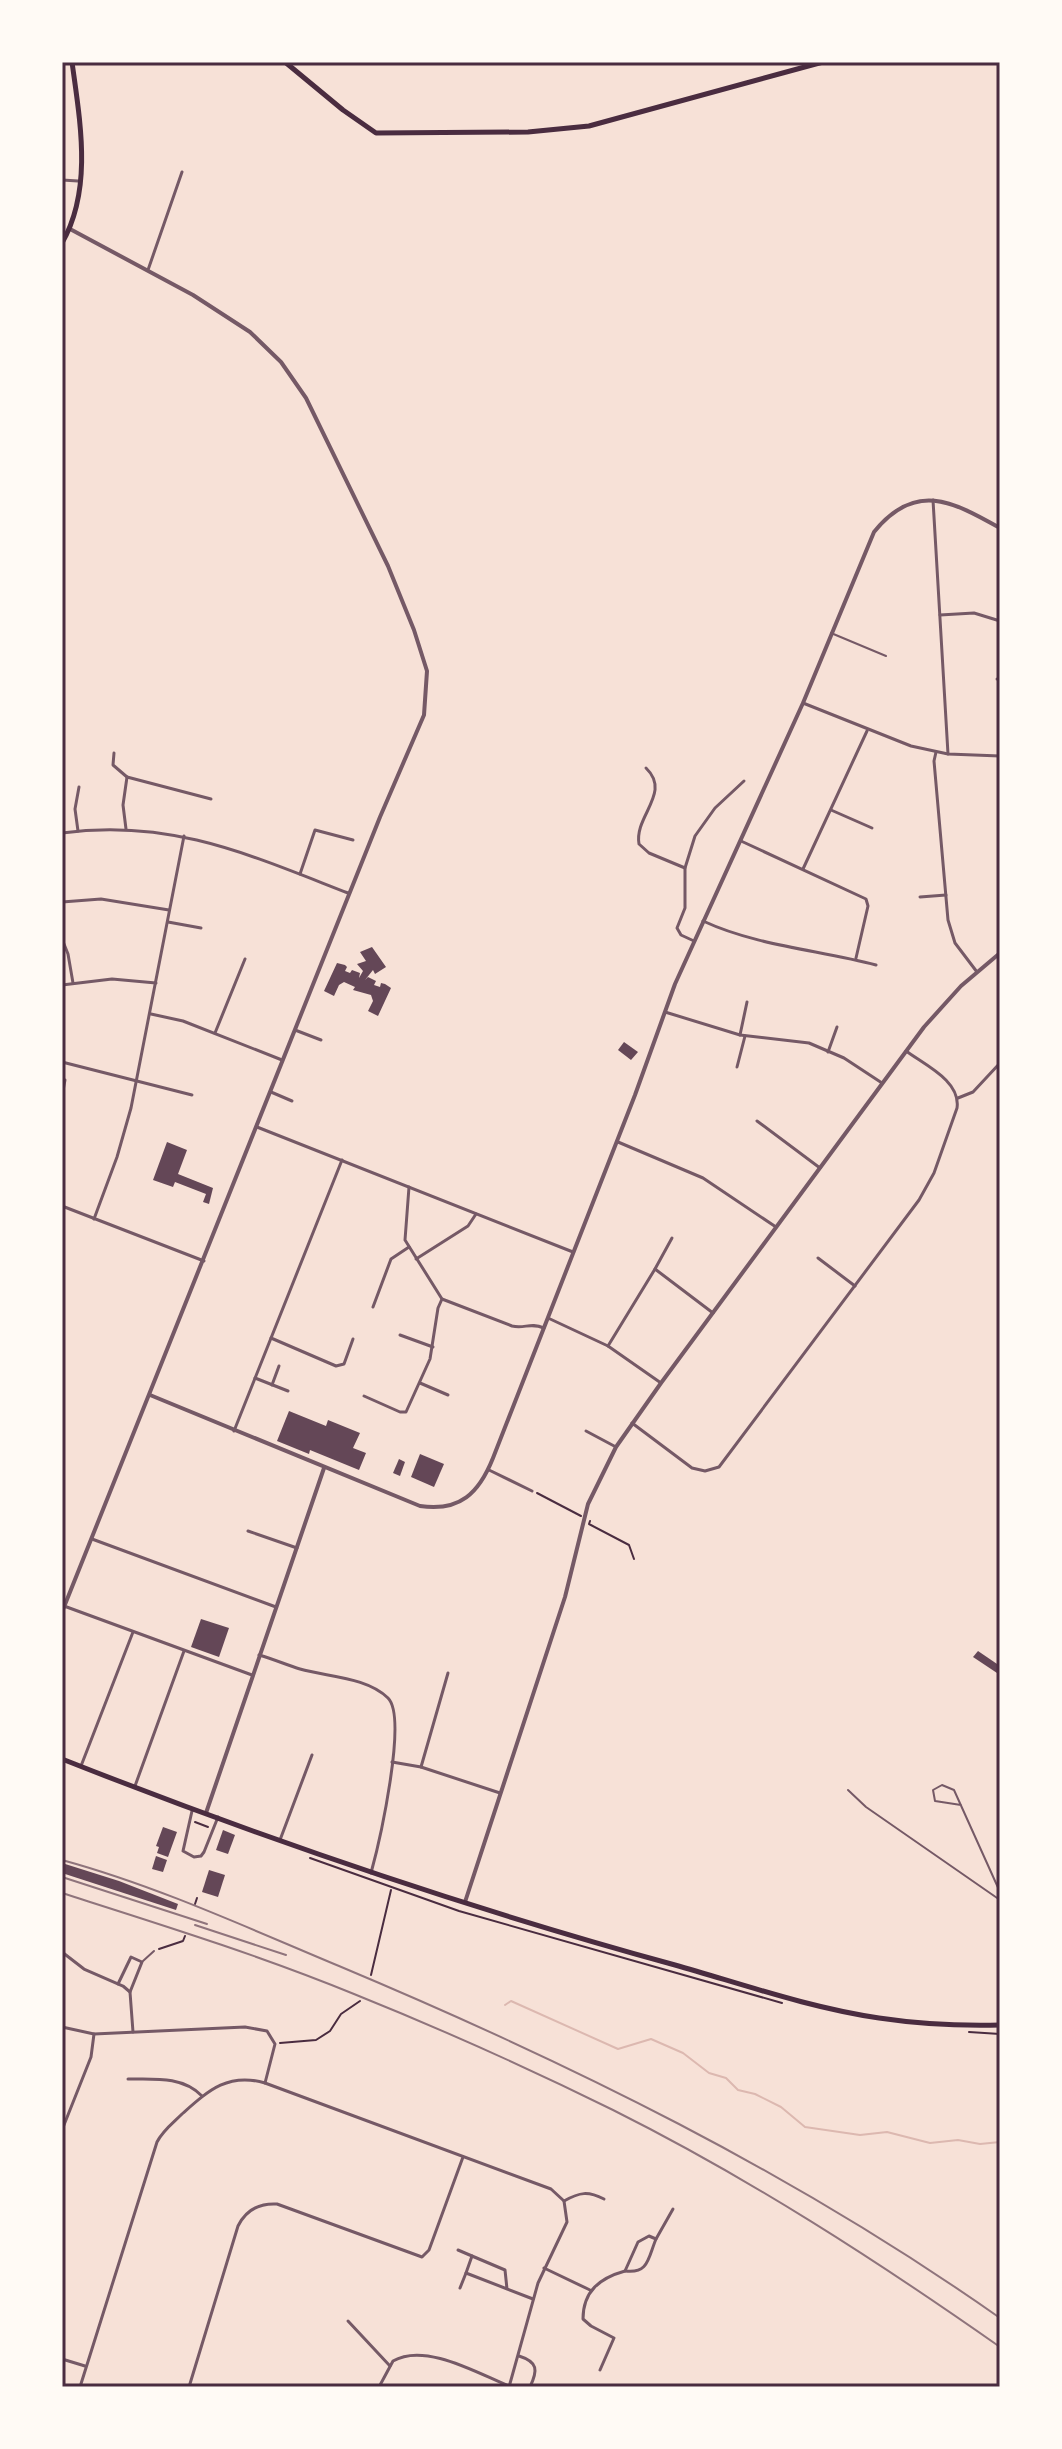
<svg xmlns="http://www.w3.org/2000/svg" width="1062" height="2449" font-family="'Alegreya Sans',sans-serif">
<style>
.lines{fill:none;stroke-linecap:round;stroke-linejoin:round}
.stream{stroke:#dcb8b0;stroke-width:2}
.building{fill:#644757}
.path{stroke:#4a2c40;stroke-width:2}
.service{stroke:#755966;stroke-width:2}
.minor{stroke:#755966;stroke-width:3}
.tertiary{stroke:#755966;stroke-width:4}
.secondary{stroke:#4a2c40;stroke-width:5}
.primary{stroke:#4a2c40;stroke-width:5}
.rail{stroke:#8f747c;stroke-width:2}
.neatline{fill:none;stroke:#4a2c40;stroke-width:3}
</style>
<rect width="100%" height="100%" fill="#f7e1d7"/>
<g class="lines">
<polyline class="stream" points="505,2005 511,2001 618,2049 651,2039 683,2053 709,2073 726,2078 738,2090 755,2094 781,2107 805,2127 860,2135 887,2132 930,2143 958,2140 980,2144 1000,2142"/>
</g>
<g class="building">
<polygon points="372,947 386,967 375,974 373,970 365,980 368,977 376,981 374,985 380,987 381,983 385,984 391,988 378,1016 368,1011 373,1001 371,995 353,990 355,987 344,982 339,985 334,996 324,991 337,963 345,965 347,967 345,971 350,973 352,970 360,973 359,978 363,971 357,964 366,961 360,952"/>
<polygon points="624,1042 638,1052 631,1060 618,1050"/>
<polygon points="167,1142 187,1150 178,1174 213,1188 209,1204 203,1202 206,1194 175,1182 173,1187 153,1180"/>
<polygon points="289,1411 326,1426 328,1420 360,1433 353,1448 366,1453 359,1470 310,1450 309,1454 277,1441"/>
<polygon points="420,1454 444,1464 434,1487 411,1477"/>
<polygon points="399,1459 405,1462 400,1476 393,1473"/>
<polygon points="201,1619 229,1628 219,1657 191,1647"/>
<polygon points="978,1651 1000,1666 997,1673 973,1657"/>
<polygon points="163,1827 177,1832 168,1857 157,1853 159,1847 156,1846"/>
<polygon points="223,1830 235,1835 228,1854 216,1850"/>
<polygon points="156,1856 167,1860 163,1872 152,1869"/>
<polygon points="62,1863 119,1881 178,1904 176,1910 62,1873"/>
<polygon points="209,1870 225,1875 218,1897 202,1892"/>
</g>
<g class="lines">
<g class="path">
<polyline points="537,1493 581,1516"/>
<polyline points="590,1521 589,1524 629,1545 634,1559"/>
<polyline points="195,1822 208,1827"/>
<polyline points="310,1858 459,1911 782,2003"/>
<polyline points="195,1904 197,1898"/>
<polyline points="159,1949 183,1941 185,1936"/>
<polyline points="371,1975 391,1890"/>
<polyline points="969,2032 1000,2034"/>
<polyline points="280,2043 316,2040 330,2031 341,2014 360,2001"/>
</g>
<g class="service">
<polyline points="831,633 886,656"/>
<polyline points="848,1790 866,1807 1000,1900"/>
<polyline points="961,1805 935,1801 933,1790 942,1785 954,1790 1000,1892"/>
<polyline points="143,1961 154,1951"/>
</g>
<g class="minor">
<polyline points="62,180 78,181"/>
<polyline points="148,270 182,172"/>
<polyline points="933,500 948,754"/>
<polyline points="940,615 974,613 1000,621"/>
<polyline points="997,679 1000,679"/>
<polyline points="803,703 911,746 948,754 1000,756"/>
<polyline points="936,752 934,761 948,920 955,943 977,972"/>
<polyline points="114,753 113,765 127,777"/>
<path d="M646 768C672 793 634 816 639 844L649 853 685 868"/>
<polyline points="831,810 872,828"/>
<polyline points="126,829 123,805 127,777 211,799"/>
<polyline points="78,831 75,809 79,787"/>
<path d="M62 833C170 818 250 855 348 893"/>
<polyline points="741,841 866,899 868,906 856,958"/>
<polyline points="803,869 867,731"/>
<polyline points="300,874 315,830 353,840"/>
<polyline points="920,897 946,895"/>
<polyline points="62,902 101,899 169,910"/>
<path d="M703 921C757 946 819 950 876 965"/>
<polyline points="168,922 201,928"/>
<polyline points="62,939 68,954 73,983"/>
<polyline points="694,941 681,935 677,928 685,908 685,868 695,836 715,808 744,781"/>
<polyline points="62,985 112,979 156,983"/>
<polyline points="665,1012 740,1035 809,1043 844,1058 882,1083"/>
<polyline points="151,1014 183,1021 282,1060"/>
<polyline points="295,1030 321,1040"/>
<polyline points="215,1033 245,959"/>
<polyline points="740,1035 747,1002"/>
<polyline points="828,1052 837,1027"/>
<polyline points="62,1062 192,1095"/>
<polyline points="737,1067 745,1036"/>
<polyline points="271,1092 292,1101"/>
<polyline points="62,1096 65,1080"/>
<polyline points="958,1098 973,1092 1000,1063"/>
<polyline points="757,1121 820,1168"/>
<polyline points="257,1127 573,1252"/>
<polyline points="618,1142 703,1178 776,1227"/>
<path d="M409 1187 405 1240 442 1299 512 1326C525 1329 530 1322 544 1328"/>
<polyline points="62,1206 204,1261"/>
<polyline points="94,1219 117,1157 131,1108 184,836"/>
<polyline points="818,1258 855,1286"/>
<polyline points="416,1259 468,1226 476,1214"/>
<polyline points="655,1269 672,1238"/>
<polyline points="373,1307 391,1259 409,1247"/>
<polyline points="548,1318 608,1346"/>
<polyline points="400,1335 433,1347"/>
<polyline points="271,1338 336,1366 344,1364 353,1339"/>
<polyline points="255,1378 288,1391"/>
<polyline points="420,1383 448,1395"/>
<polyline points="661,1383 608,1346 655,1269 713,1313"/>
<polyline points="272,1385 279,1366"/>
<polyline points="364,1396 400,1412 406,1412 430,1359 438,1308 442,1299"/>
<path d="M632 1423 692 1468 705 1471 719 1467 919 1200 934 1173 957 1108C961 1081 925 1065 906 1051"/>
<polyline points="234,1431 342,1160"/>
<polyline points="586,1431 616,1447"/>
<polyline points="489,1470 532,1491"/>
<polyline points="248,1531 297,1548"/>
<polyline points="92,1539 276,1607"/>
<polyline points="64,1606 252,1675"/>
<path d="M259 1655C273 1659 287 1665 300 1669 328 1677 367 1677 388 1698 408 1718 379 1844 371 1873"/>
<polyline points="392,1762 421,1767 500,1793"/>
<polyline points="81,1766 133,1632"/>
<polyline points="421,1767 448,1673"/>
<polyline points="135,1786 184,1651"/>
<polyline points="192,1811 183,1851 194,1857 201,1856 204,1852 218,1817"/>
<polyline points="280,1840 312,1755"/>
<polyline points="62,1952 84,1969 123,1986 130,1992"/>
<polyline points="118,1984 131,1957 142,1962 130,1992 133,2032"/>
<polyline points="62,2027 94,2034 245,2027 267,2031 275,2044 265,2083"/>
<path d="M128 2079C154 2079 183 2076 202 2096"/>
<polyline points="62,2130 91,2057 94,2034"/>
<path d="M564 2201C580 2192 588 2191 604 2199"/>
<path d="M649 2236 656 2239C648 2258 649 2274 625 2271L638 2242Z"/>
<polyline points="656,2239 673,2209"/>
<polyline points="458,2250 472,2256"/>
<polyline points="544,2268 590,2290"/>
<polyline points="460,2288 466,2273"/>
<polyline points="507,2289 505,2270 472,2256 466,2273 533,2299"/>
<polyline points="348,2321 390,2366"/>
<path d="M519 2356C538 2362 538 2370 530 2387"/>
<polyline points="62,2359 85,2366"/>
<path d="M600 2370 614 2338 591 2326 583 2319C583 2291 600 2278 625 2271"/>
<path d="M80 2387 157 2142C163 2130 173 2123 182 2114 208 2091 228 2072 265 2083L551 2189 564 2201 567 2222 538 2283 509 2387"/>
<path d="M189 2387 238 2226C246 2210 259 2203 277 2204L422 2257 429 2250 463 2157"/>
<path d="M379 2387 393 2361C425 2342 479 2374 509 2386"/>
</g>
<g class="tertiary">
<path d="M150 1395 420 1506C460 1512 479 1493 493 1458L635 1095 675 984 803 703 874 532C915 481 952 501 1000 528"/>
<polyline points="62,1612 380,817 424,715 427,671 414,630 388,566 306,398 281,362 250,332 193,295 70,229"/>
<polyline points="206,1813 324,1468"/>
<polyline points="465,1902 565,1597 588,1504 616,1447 661,1383 924,1027 961,986 1000,953"/>
</g>
<g class="secondary">
<path d="M62 243C93 189 80 121 72 62"/>
<path d="M62 1759C262 1838 467 1908 675 1965 742 1984 810 2008 879 2018 919 2024 960 2026 1000 2025"/>
</g>
<polyline class="primary" points="285,62 343,110 376,133 528,132 589,126 823,62"/>
<g class="rail">
<path d="M62 1860C157 1886 248 1928 339 1966 570 2063 794 2173 1000 2318"/>
<polyline points="62,1877 207,1924"/>
<path d="M62 1893C159 1924 259 1955 354 1994 441 2029 528 2068 613 2110 749 2178 876 2260 1000 2347"/>
<polyline points="195,1925 286,1955"/>
</g>
</g>
<rect width="1062" height="2449" fill="none" stroke="#fffaf5" stroke-width="128"/>
<rect x="64" y="64" width="934" height="2321" class="neatline"/>
</svg>
